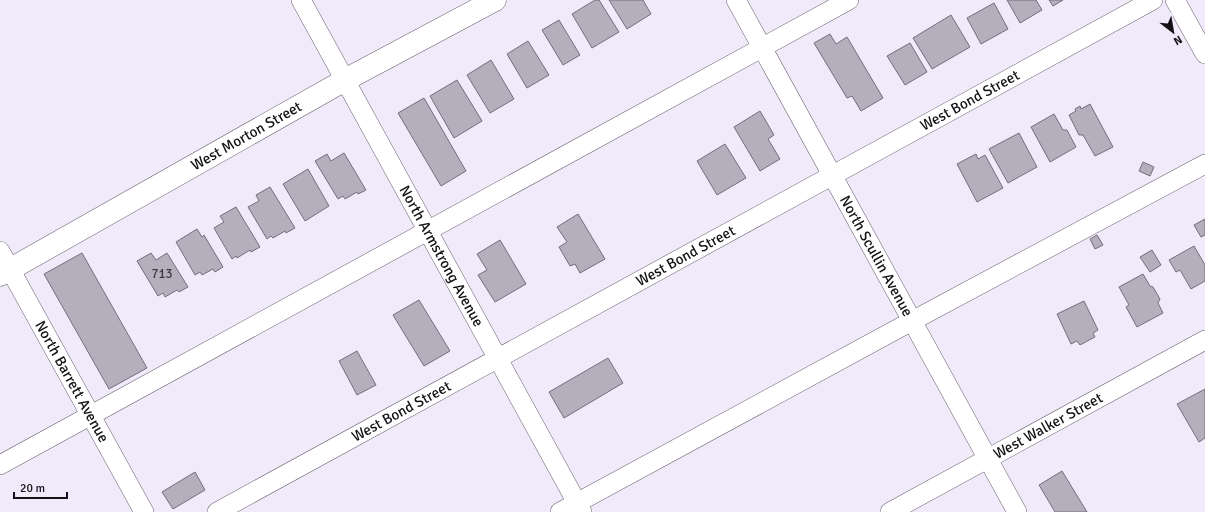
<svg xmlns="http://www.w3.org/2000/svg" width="1205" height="512" font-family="Signika,sans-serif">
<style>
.building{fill:#b5aebd;stroke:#746e7c}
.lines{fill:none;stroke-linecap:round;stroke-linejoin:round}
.minor-casing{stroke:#686270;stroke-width:20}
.major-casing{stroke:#686270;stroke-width:23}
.minor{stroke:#fff;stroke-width:19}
.major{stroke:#fff;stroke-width:22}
.labels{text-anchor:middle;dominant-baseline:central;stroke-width:3;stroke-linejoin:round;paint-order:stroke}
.number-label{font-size:13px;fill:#3c3840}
.street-label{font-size:15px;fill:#131116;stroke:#f1eafa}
</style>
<rect width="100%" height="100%" fill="#f1eafa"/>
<g class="building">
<polygon points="595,0 599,0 619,32 592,48 572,14"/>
<polygon points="609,0 643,0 651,14 627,29"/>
<polygon points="1007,0 1036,0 1042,10 1020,23"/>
<polygon points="1049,0 1063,0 1053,6"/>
<polygon points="994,3 1008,29 981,44 967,18"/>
<polygon points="951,15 970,47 932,69 913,38"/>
<polygon points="559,20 580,55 563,65 542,30"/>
<polygon points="830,34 836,44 847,37 883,98 861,111 852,96 847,98 814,43"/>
<polygon points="528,41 549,75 527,88 507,54"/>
<polygon points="910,43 927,72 905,85 887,56"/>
<polygon points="491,60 514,99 490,113 467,75"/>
<polygon points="457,80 482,121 454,138 430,96"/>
<polygon points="424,98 466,171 441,186 398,113"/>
<polygon points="1090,104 1113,147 1095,156 1083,135 1079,135 1069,115 1076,111 1075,109 1080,106 1081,109"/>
<polygon points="760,111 774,135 768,139 780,159 760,171 734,127"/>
<polygon points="1054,114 1063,130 1067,130 1076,147 1050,162 1031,127"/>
<polygon points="1019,133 1037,167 1008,183 989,149"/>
<polygon points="725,144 746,178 717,195 697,161"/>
<polygon points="344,153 366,190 358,194 357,192 345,199 343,196 338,199 315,161 327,154 331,161"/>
<polygon points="976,154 978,159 985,155 1003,188 977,202 957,164"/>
<polygon points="1143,162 1154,167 1150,176 1139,171"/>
<polygon points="308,169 329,206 305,221 283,184"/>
<polygon points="270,187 295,228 286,233 285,231 273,238 271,236 267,239 248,207 259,201 256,195"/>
<polygon points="236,207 260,247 251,252 250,250 237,258 236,256 232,259 214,228 224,222 220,216"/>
<polygon points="578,214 605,259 580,273 575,264 570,266 559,247 567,242 557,227"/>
<polygon points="1205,219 1205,235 1201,237 1194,225"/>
<polygon points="197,229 202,237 204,235 223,267 215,272 213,269 202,275 200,272 195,275 176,242"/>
<polygon points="1097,235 1103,245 1095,249 1090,239"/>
<polygon points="500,240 526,284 495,302 478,275 487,270 477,254"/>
<polygon points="1194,246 1205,265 1205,281 1191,289 1180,270 1176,272 1169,260"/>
<polygon points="1152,250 1161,265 1150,272 1140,257"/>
<polygon points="82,253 147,368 109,389 44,274"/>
<polygon points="151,253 156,260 167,253 188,287 179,292 177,290 165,297 163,293 158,296 137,261"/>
<polygon points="1143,274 1150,286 1153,287 1160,299 1158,303 1163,313 1137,327 1126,307 1129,305 1119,287"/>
<polygon points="419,300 450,351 424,366 393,315"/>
<polygon points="1084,301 1098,330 1093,333 1095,337 1080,345 1077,341 1071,344 1057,314"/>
<polygon points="357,351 376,385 357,395 339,361"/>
<polygon points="608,358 623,383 564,418 549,392"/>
<polygon points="1205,389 1205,438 1199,442 1177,404"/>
<polygon points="1062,471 1087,512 1055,512 1039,485"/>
<polygon points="195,472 205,490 173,509 162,492"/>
</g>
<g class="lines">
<defs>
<g id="minor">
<path id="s1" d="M301 0 582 512"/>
<path id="s2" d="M736 0 1017 512"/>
<polyline points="1175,0 1205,54"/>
<path id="s3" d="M0 251 144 512"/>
<polyline points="0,465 849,0"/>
<path id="s4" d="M217 512 1153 0"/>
<polyline points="560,512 912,321 1205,164"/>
<path id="s5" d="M890 512 1205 340"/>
</g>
<g id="major">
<path id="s6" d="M0 275 345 80 495 0"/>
</g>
</defs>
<use href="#minor" class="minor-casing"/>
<use href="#major" class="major-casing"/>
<use href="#minor" class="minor"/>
<use href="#major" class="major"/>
</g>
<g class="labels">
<g class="number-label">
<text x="162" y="274">713</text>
</g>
<g class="street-label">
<text stroke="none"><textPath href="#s4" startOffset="858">West Bond Street</textPath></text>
<text stroke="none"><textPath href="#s6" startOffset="283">West Morton Street</textPath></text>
<text stroke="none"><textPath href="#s1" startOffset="292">North Armstrong Avenue</textPath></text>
<text stroke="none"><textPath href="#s4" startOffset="534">West Bond Street</textPath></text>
<text stroke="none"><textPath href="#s2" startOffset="292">North Scullin Avenue</textPath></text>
<text stroke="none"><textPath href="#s3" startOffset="149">North Barrett Avenue</textPath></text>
<text stroke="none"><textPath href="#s4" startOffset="210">West Bond Street</textPath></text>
<text stroke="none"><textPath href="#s5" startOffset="180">West Walker Street</textPath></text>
</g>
</g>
<g transform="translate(1173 32) rotate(149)" stroke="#f1eafa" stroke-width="3" paint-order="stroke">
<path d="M0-3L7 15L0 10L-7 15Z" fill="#131116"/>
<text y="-6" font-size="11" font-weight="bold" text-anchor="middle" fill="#131116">N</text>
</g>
<path d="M14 492v6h53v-6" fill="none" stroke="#131116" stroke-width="2"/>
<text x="20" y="492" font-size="12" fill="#131116" stroke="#f1eafa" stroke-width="3" paint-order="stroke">20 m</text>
</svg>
